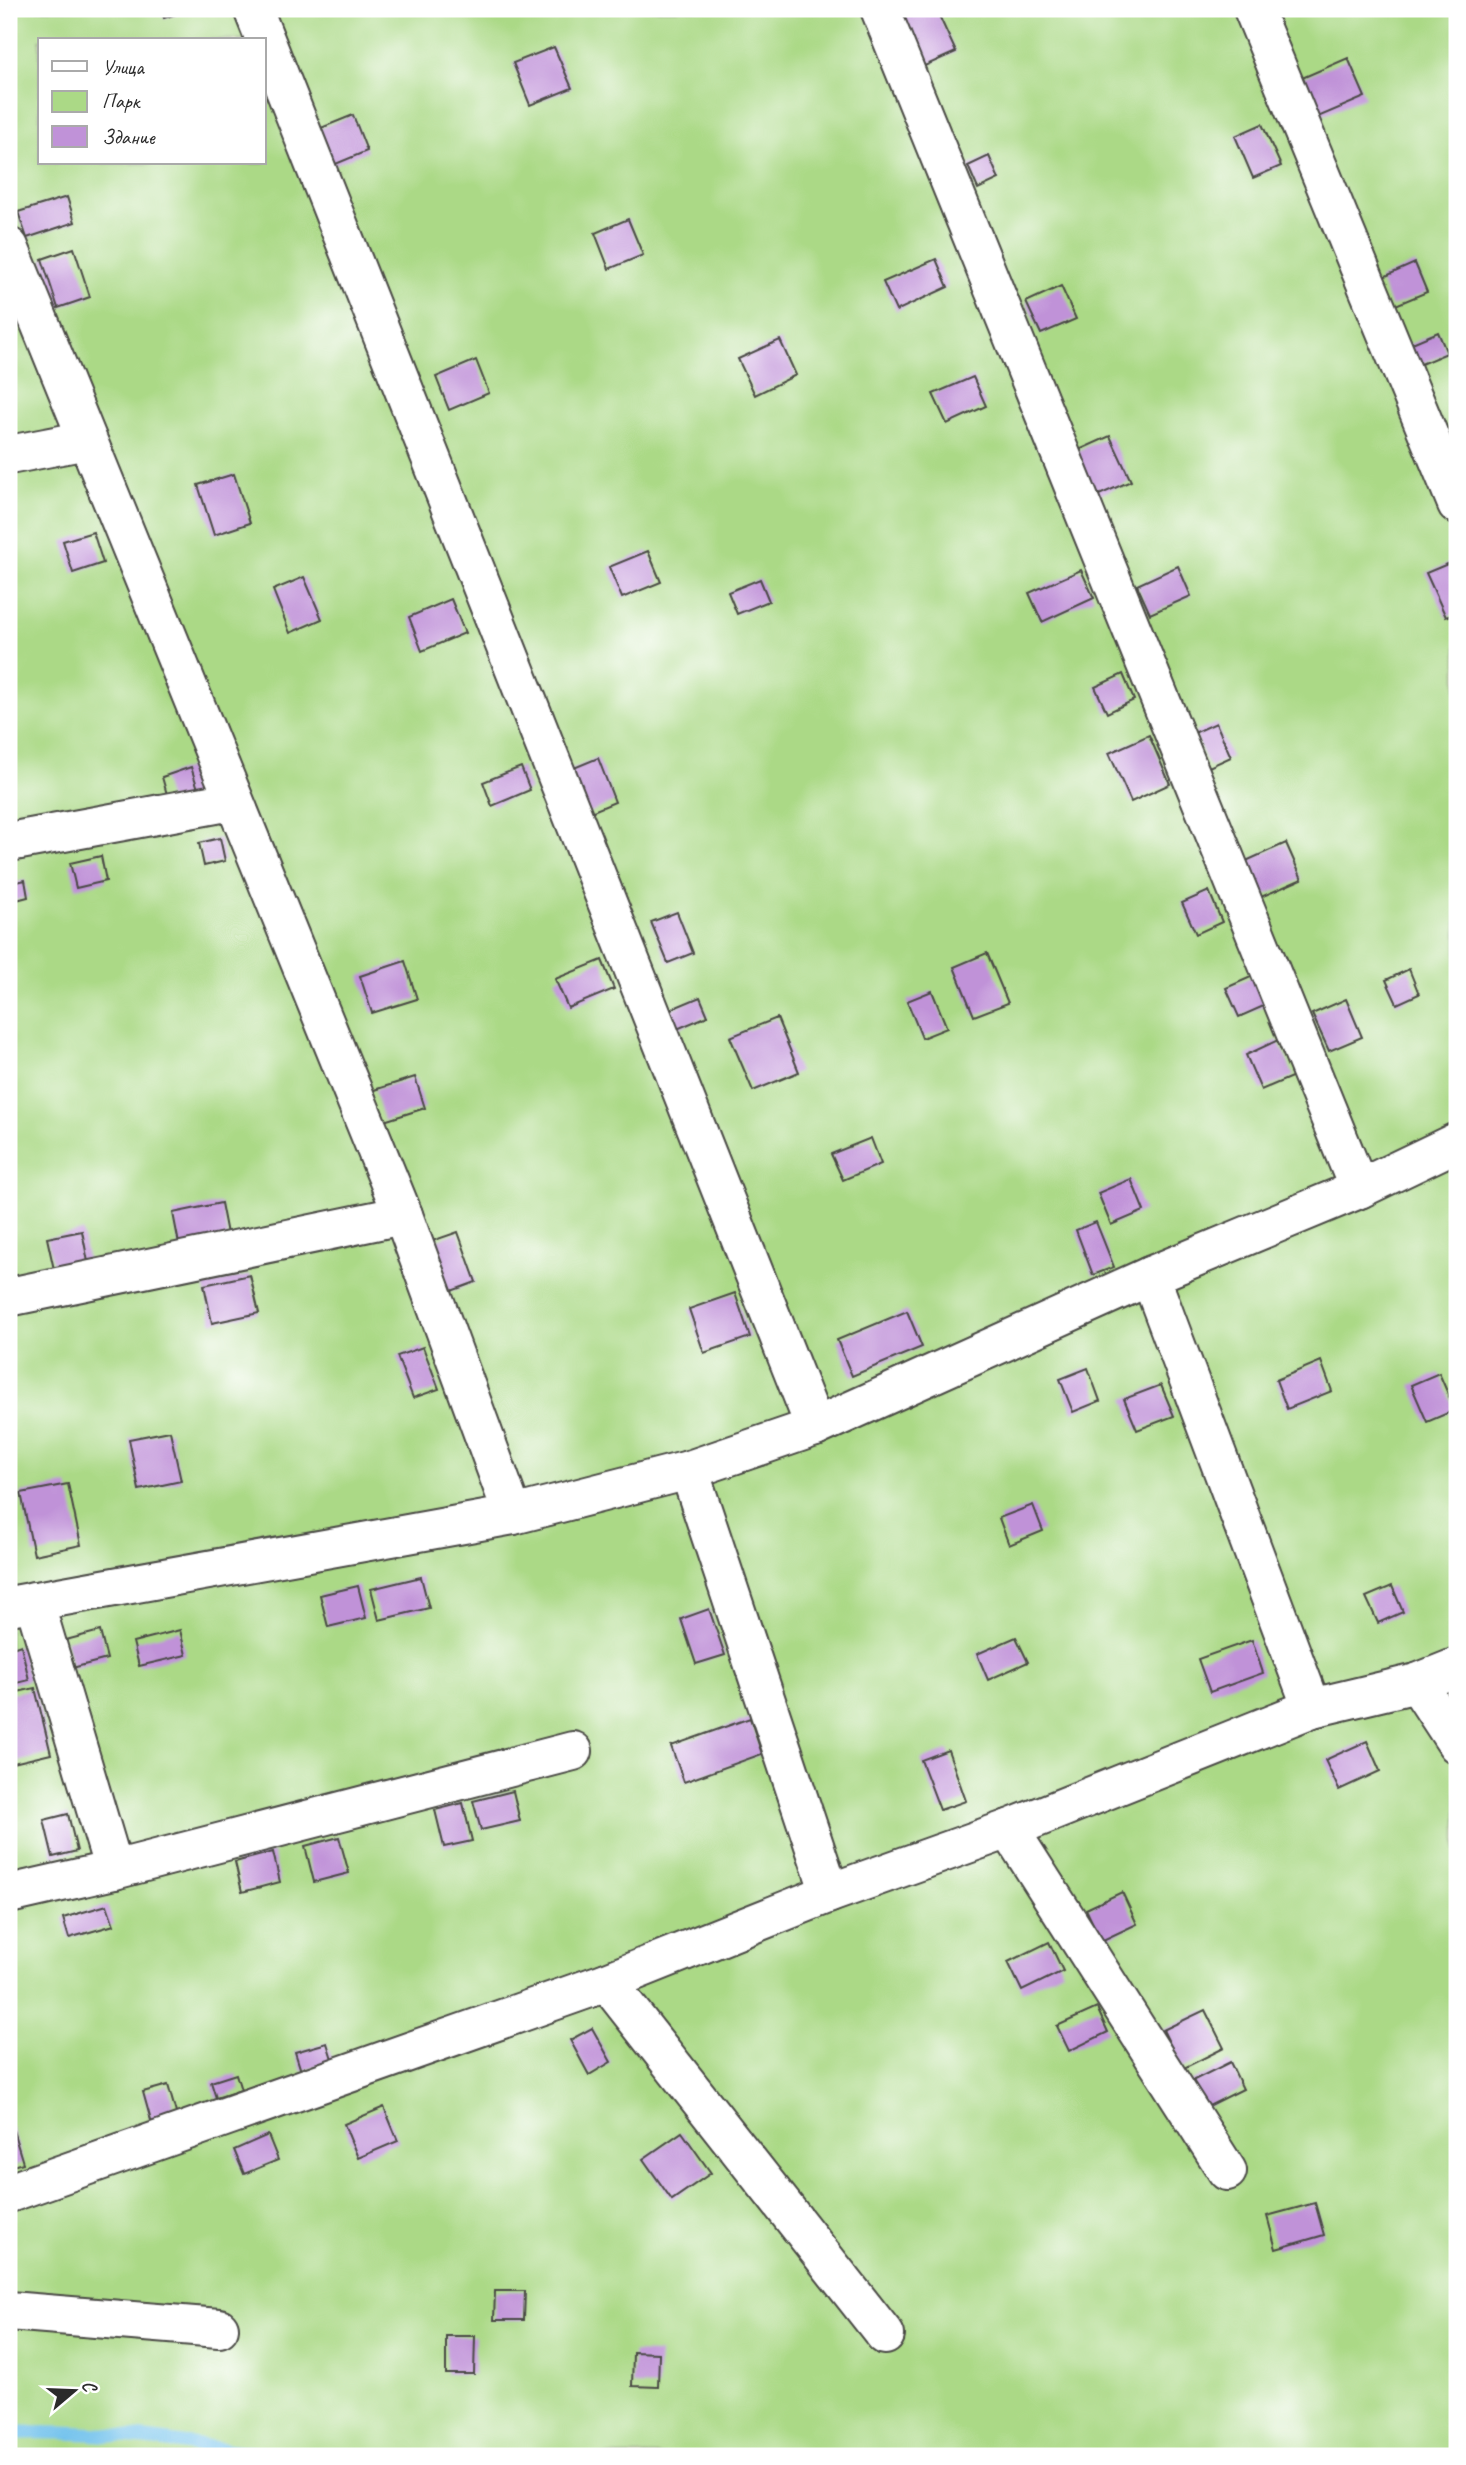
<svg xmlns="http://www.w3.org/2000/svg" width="1466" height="2465" font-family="Caveat,sans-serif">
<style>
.green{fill:#abd986;stroke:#6b8258;stroke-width:2;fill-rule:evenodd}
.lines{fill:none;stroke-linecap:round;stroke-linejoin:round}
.stream{stroke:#71c1ec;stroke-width:14}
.building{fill:#c092d8}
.minor-casing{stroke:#494844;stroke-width:42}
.minor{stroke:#fff;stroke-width:38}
</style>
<rect width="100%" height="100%" fill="#fff"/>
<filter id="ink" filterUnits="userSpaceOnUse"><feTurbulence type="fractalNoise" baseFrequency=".0143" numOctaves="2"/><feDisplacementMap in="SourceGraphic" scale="14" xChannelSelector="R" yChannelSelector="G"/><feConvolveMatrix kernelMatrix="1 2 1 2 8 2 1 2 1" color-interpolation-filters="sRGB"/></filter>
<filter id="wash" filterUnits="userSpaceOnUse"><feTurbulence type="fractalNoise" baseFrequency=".00686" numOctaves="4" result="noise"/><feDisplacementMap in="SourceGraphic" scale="28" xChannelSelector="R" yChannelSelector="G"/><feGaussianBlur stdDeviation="1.57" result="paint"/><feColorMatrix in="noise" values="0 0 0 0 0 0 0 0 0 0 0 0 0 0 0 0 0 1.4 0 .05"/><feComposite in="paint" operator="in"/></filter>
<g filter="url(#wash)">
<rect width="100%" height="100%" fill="#f5e9d4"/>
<path class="green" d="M9 9H1457V2456H9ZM40 40H264V163H40Z"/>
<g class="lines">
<path class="stream" d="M9 2433C95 2429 180 2442 265 2456"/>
</g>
<g id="blocks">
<g class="building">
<polygon points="161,9 191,9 164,18"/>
<polygon points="920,9 936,9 956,52 920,68 897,19"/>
<polygon points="554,47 572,88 530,105 513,63"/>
<polygon points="1348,58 1365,97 1318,117 1302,78"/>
<polygon points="353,115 367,151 331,166 316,130"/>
<polygon points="1262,124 1281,166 1253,178 1235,136"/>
<polygon points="989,156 999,179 978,189 968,166"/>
<polygon points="67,197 75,222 27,238 18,212"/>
<polygon points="628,219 643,255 609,269 595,233"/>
<polygon points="74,248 90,297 58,308 42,259"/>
<polygon points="936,259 948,287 896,311 883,282"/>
<polygon points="1415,263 1427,292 1391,307 1379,279"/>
<polygon points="1061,286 1076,319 1041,334 1026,302"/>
<polygon points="1438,332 1447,353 1414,367 1405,346"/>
<polygon points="780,340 796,375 755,395 738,359"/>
<polygon points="476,360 489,393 449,410 436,377"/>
<polygon points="973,377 986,406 947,424 933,394"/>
<polygon points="1110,436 1131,481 1090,499 1070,454"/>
<polygon points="234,474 250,523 214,535 198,485"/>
<polygon points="93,532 103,563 73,573 63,541"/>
<polygon points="648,551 661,582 622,598 609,567"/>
<polygon points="1457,560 1457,613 1446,617 1426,573"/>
<polygon points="1178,566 1191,596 1150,614 1137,585"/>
<polygon points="1081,570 1094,598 1042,622 1029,593"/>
<polygon points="304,577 322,619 290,633 273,590"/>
<polygon points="760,579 769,601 737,614 728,592"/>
<polygon points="451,599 465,633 422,651 409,617"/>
<polygon points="1123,674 1134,700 1107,713 1095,687"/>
<polygon points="1216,723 1231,757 1209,767 1194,733"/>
<polygon points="1149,735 1170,784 1131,802 1109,753"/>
<polygon points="598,758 615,802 586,814 569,770"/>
<polygon points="191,767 200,795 170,805 162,777"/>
<polygon points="521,767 530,790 492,806 483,782"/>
<polygon points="220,838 225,861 204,866 199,843"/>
<polygon points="1286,843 1302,879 1261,897 1246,861"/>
<polygon points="101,856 106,881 76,888 70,863"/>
<polygon points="25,880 28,897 9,902 9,884"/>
<polygon points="1209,891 1222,922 1196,934 1182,903"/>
<polygon points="677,912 693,953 668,963 651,922"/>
<polygon points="987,953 1008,1003 974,1016 954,967"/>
<polygon points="602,960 614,989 568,1008 555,979"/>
<polygon points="405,961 417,999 372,1013 360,976"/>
<polygon points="1409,969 1419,994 1397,1004 1386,980"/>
<polygon points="1253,976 1266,1005 1239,1017 1226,988"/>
<polygon points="932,991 947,1028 922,1038 907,1001"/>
<polygon points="700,997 708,1016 677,1029 669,1010"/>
<polygon points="1346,999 1362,1037 1329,1051 1312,1014"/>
<polygon points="777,1018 799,1072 753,1091 730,1037"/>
<polygon points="1278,1040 1294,1076 1261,1090 1246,1055"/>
<polygon points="415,1077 425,1108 384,1121 374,1090"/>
<polygon points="871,1138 881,1164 843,1180 831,1154"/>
<polygon points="1131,1179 1144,1211 1111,1225 1098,1193"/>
<polygon points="221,1203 228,1239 180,1249 173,1213"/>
<polygon points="1096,1222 1114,1267 1093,1275 1076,1230"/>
<polygon points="82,1231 89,1267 55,1274 47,1238"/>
<polygon points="458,1232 476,1282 446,1293 429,1242"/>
<polygon points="250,1275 259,1313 212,1323 204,1285"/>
<polygon points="735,1293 750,1337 704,1353 689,1309"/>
<polygon points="907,1311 922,1347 852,1376 837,1340"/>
<polygon points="423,1347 439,1389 413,1398 397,1356"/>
<polygon points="1321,1361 1332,1391 1287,1409 1276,1380"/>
<polygon points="1088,1368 1100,1401 1073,1412 1060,1379"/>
<polygon points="1439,1373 1455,1410 1427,1422 1411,1385"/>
<polygon points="1161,1385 1174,1416 1137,1430 1124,1399"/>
<polygon points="170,1431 181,1481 139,1490 129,1439"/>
<polygon points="68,1484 81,1545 34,1555 21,1493"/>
<polygon points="1033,1505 1043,1531 1009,1545 999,1518"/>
<polygon points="421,1577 429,1608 379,1620 371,1589"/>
<polygon points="358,1586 366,1618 328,1627 320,1595"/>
<polygon points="1392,1586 1403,1612 1378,1623 1366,1597"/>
<polygon points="709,1609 725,1655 696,1664 681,1619"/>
<polygon points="180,1630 186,1655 139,1666 133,1642"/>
<polygon points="100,1631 107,1659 72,1668 66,1640"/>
<polygon points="1016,1637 1028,1662 988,1680 977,1654"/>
<polygon points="1252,1640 1263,1673 1210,1692 1198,1659"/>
<polygon points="21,1645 29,1680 9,1685 9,1649"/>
<polygon points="35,1688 51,1754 9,1764 9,1694"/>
<polygon points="750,1718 762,1754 684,1782 671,1746"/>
<polygon points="1367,1741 1380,1771 1339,1790 1325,1760"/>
<polygon points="948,1750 966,1801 940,1810 921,1760"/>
<polygon points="513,1791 520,1821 481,1830 473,1801"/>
<polygon points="463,1803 472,1841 444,1847 435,1810"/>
<polygon points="68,1814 77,1851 53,1857 44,1820"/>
<polygon points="339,1837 349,1873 314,1882 305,1846"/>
<polygon points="273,1852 280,1882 242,1892 235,1862"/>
<polygon points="1122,1892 1137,1924 1101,1941 1086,1909"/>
<polygon points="107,1905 114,1925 69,1938 63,1918"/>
<polygon points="1049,1942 1063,1971 1022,1991 1008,1962"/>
<polygon points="1097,2008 1108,2032 1069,2051 1057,2026"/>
<polygon points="1205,2010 1224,2048 1182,2069 1163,2030"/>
<polygon points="592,2028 611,2062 589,2075 570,2040"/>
<polygon points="327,2043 333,2062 301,2071 295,2052"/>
<polygon points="1230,2062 1243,2089 1203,2109 1190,2082"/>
<polygon points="236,2074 241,2090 216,2098 211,2082"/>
<polygon points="168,2085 178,2120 153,2128 143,2092"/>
<polygon points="384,2107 398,2141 358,2158 344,2124"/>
<polygon points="12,2127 23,2163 9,2167 9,2128"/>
<polygon points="682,2132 711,2173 672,2200 643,2159"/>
<polygon points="268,2135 278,2160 244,2174 234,2150"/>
<polygon points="1315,2203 1324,2235 1276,2249 1267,2216"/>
<polygon points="495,2291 525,2291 524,2320 494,2320"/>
<polygon points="446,2336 475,2336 474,2374 446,2374"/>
<polygon points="633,2352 659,2353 658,2387 632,2386"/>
</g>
</g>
</g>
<g filter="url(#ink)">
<use href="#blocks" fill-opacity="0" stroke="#494844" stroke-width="2"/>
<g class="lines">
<defs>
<g id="minor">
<polyline points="253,9 815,1427"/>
<polyline points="880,9 1359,1189"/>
<polyline points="1253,9 1457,504"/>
<polyline points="9,247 403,1215 513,1515"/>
<polyline points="9,455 87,440"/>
<polyline points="9,842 232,801"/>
<polyline points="1150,1276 1312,1708"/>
<polyline points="9,1297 403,1215"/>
<polyline points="689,1470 830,1893"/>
<polyline points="34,1601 114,1870"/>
<polyline points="9,1606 513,1515 689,1470 815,1427 1150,1276 1359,1189 1457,1142"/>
<polyline points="1417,1683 1457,1744"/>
<polyline points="1009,1829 1227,2171"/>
<polyline points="9,1894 114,1870 573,1751"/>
<polyline points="607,1982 885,2335"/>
<polyline points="9,2193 607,1982 830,1893 1009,1829 1312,1708 1417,1683 1457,1667"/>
<polyline points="9,2311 219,2328"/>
</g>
</defs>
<use href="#minor" class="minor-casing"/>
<use href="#minor" class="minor"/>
</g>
</g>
<rect width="1466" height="2465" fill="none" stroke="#fff" stroke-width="35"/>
<rect x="38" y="38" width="228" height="126" fill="#ffffff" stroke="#aaaaaa" stroke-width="2"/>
<rect x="52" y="61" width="35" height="10" fill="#ffffff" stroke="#aaaaaa" stroke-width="2"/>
<text x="102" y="74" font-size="21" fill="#2b2b2b">Улица</text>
<rect x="52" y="91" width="35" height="21" fill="#abd986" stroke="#aaaaaa" stroke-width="2"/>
<text x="102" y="108" font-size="21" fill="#2b2b2b">Парк</text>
<rect x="52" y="126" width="35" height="21" fill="#c092d8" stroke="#aaaaaa" stroke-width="2"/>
<text x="102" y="144" font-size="21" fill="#2b2b2b">Здание</text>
<g transform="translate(74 2391) rotate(71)" stroke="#ffffff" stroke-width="5" paint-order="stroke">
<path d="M0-5L12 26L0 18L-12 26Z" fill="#2b2b2b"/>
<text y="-10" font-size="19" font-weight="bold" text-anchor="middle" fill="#2b2b2b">С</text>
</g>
</svg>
